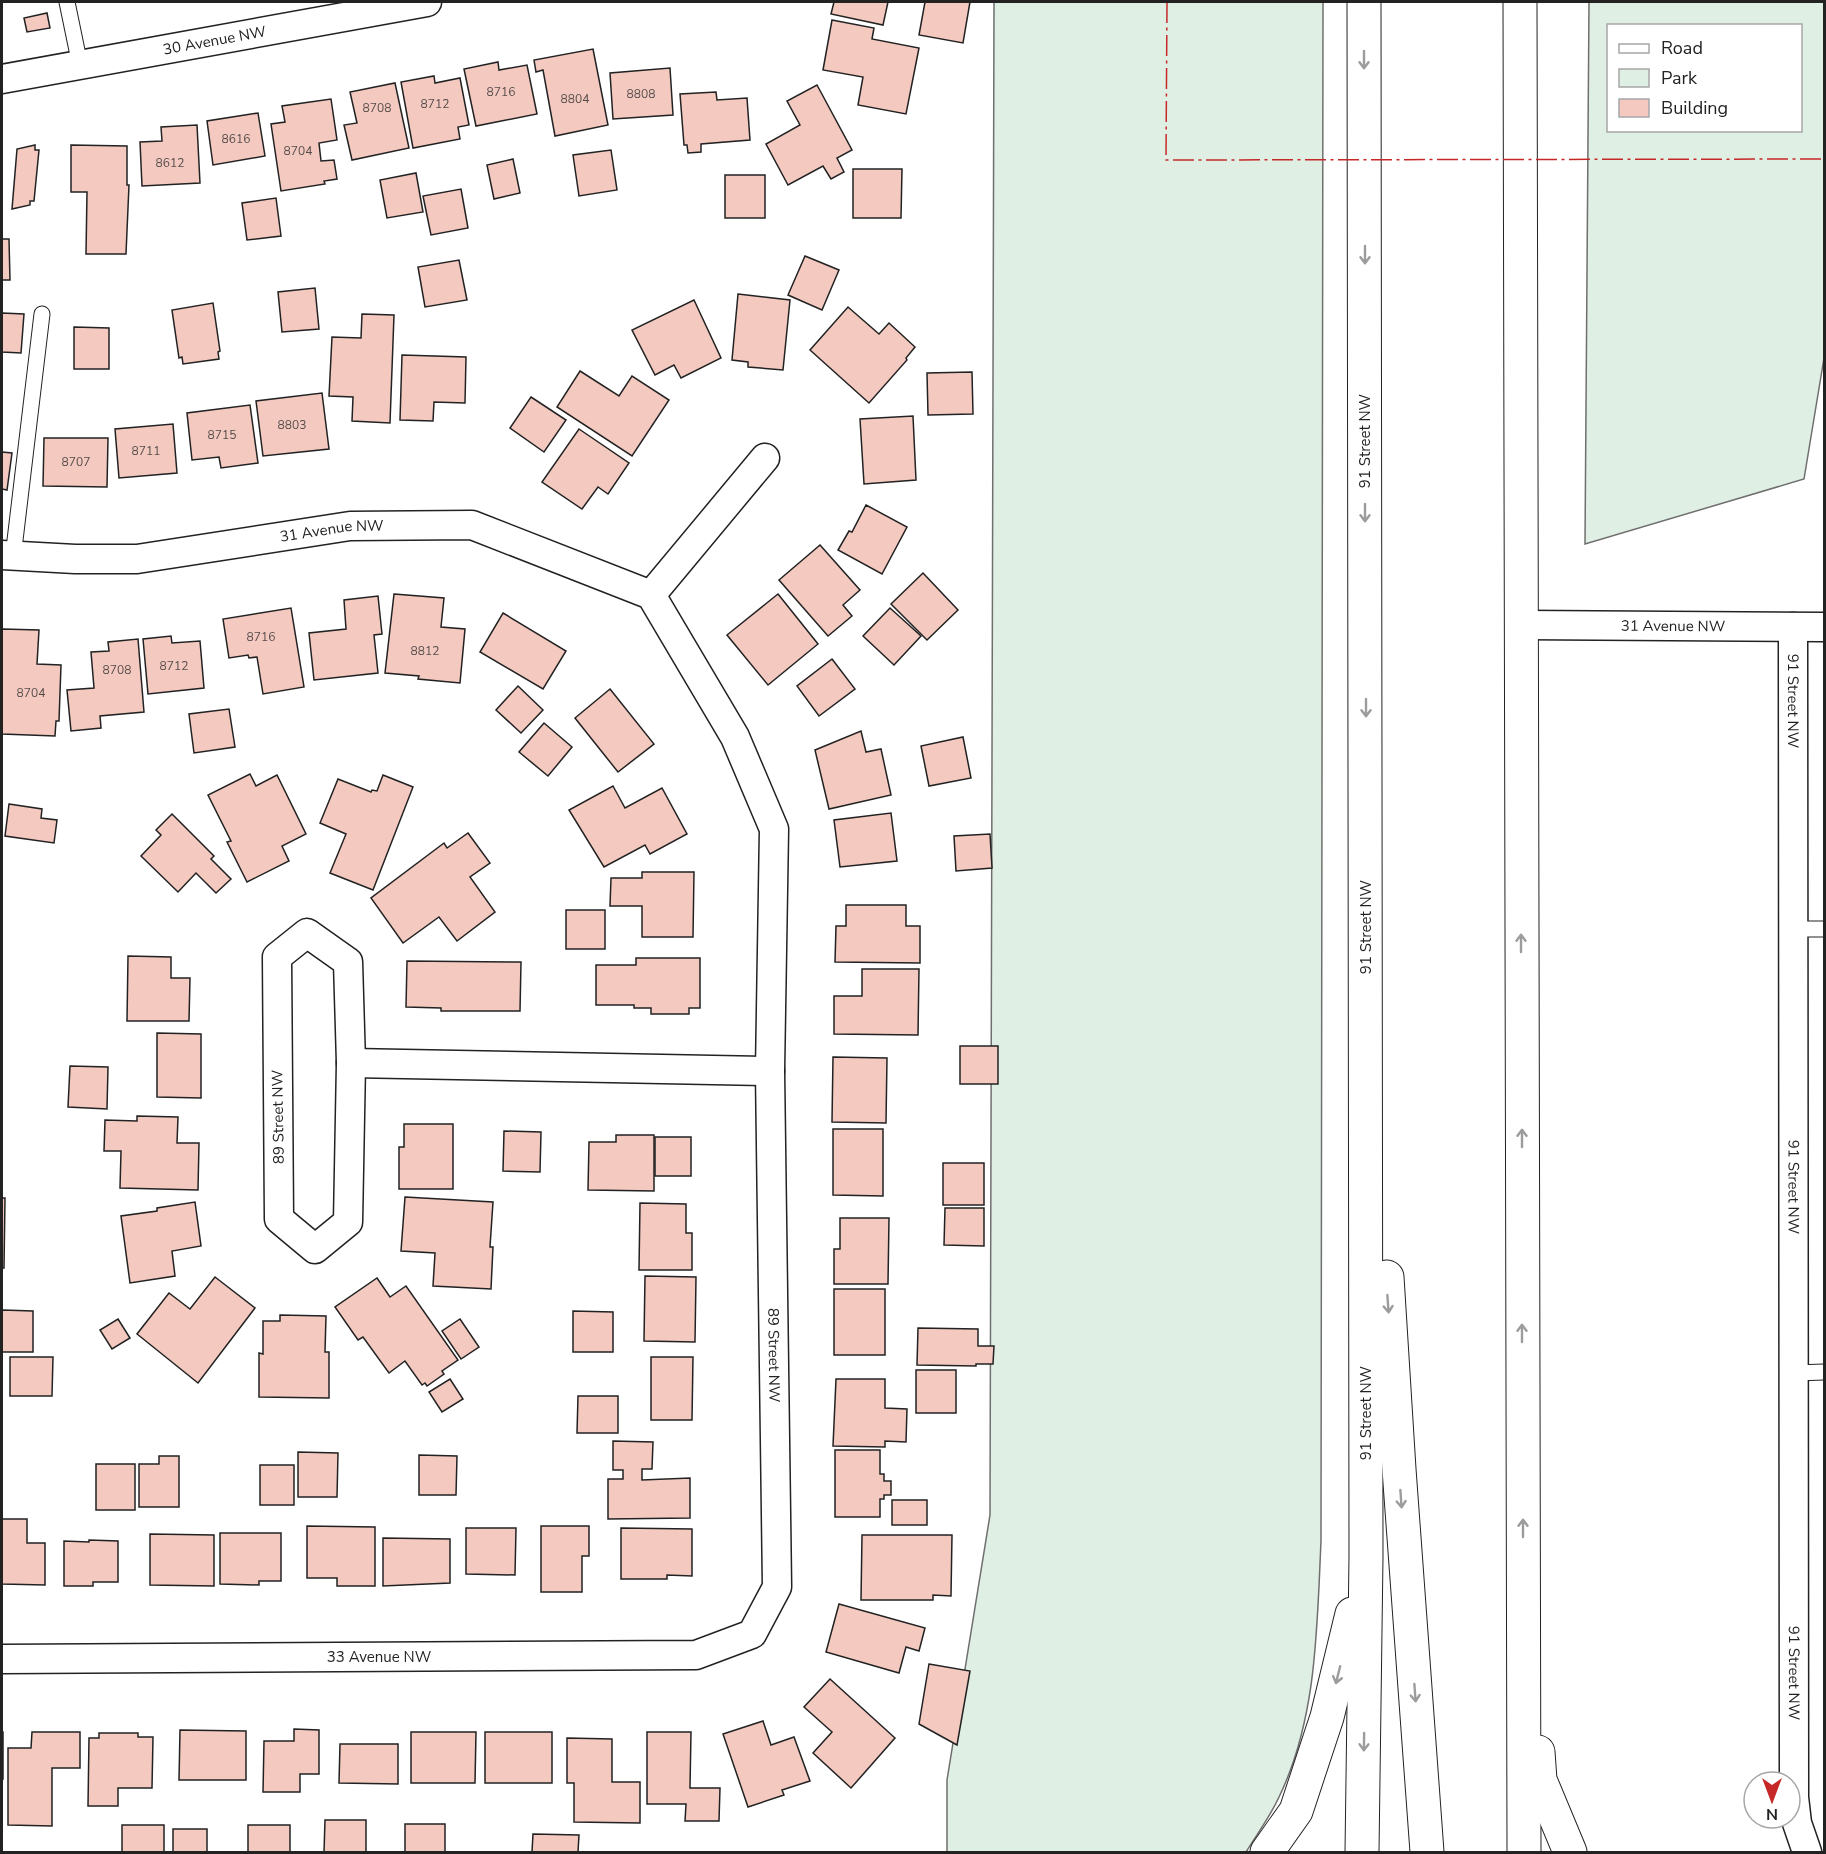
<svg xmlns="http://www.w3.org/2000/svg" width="1826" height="1854" font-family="'Nunito Sans',sans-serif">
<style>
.green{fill:#e0efe3;stroke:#6f6f6f;stroke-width:1.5;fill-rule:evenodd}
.building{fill:#f3c9c0;stroke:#222;stroke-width:1.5}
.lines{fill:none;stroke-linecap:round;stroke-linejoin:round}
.lane-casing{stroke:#222;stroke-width:17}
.street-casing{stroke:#222;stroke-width:31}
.secondary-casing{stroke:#222;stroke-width:35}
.lane{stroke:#fff;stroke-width:15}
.street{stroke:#fff;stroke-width:28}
.secondary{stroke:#fff;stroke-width:33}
.power{stroke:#c62828;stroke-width:1.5;stroke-dasharray:21 4.5 3 4.5;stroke-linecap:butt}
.oneway{stroke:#9c9c9c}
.labels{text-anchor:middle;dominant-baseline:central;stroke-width:4.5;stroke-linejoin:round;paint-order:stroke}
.number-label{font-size:12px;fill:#564c4a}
.street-label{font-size:15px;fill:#222;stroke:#fff}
</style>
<rect width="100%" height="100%" fill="#fff"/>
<g class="green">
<path d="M994 2H1323L1321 1541C1317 1627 1317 1719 1279 1797 1270 1817 1257 1834 1246 1852H947V1780L990 1515Z"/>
<path d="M1589 2H1824V358L1804 479 1585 544ZM1608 26H1800V130H1608Z"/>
</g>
<g class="building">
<polygon points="834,2 888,2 883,25 831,14"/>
<polygon points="925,2 970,2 963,43 919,35"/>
<polygon points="47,13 50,28 27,32 24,18"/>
<polygon points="832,20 874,28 872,39 919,48 906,114 858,105 863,77 823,70"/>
<polygon points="593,49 608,125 555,136 543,70 536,72 534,60"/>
<polygon points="498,62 499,70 527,65 537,114 476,126 464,69"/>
<polygon points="670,68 673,115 613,119 610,73"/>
<polygon points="434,76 435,83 460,78 469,125 458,127 460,139 413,148 401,82"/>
<polygon points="395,83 409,148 352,160 344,125 357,123 350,92"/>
<polygon points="817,85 852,150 837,158 844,172 831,179 823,166 788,185 766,144 800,125 787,101"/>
<polygon points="716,92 717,100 747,98 750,140 701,144 701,152 688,153 687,145 684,145 680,94"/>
<polygon points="331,99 337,140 319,143 321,161 334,160 337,179 324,181 325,184 281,191 271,124 285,122 282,106"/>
<polygon points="258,113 265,156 213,165 207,121"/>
<polygon points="197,125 200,183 142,186 140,142 162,141 161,127"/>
<polygon points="35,145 35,150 39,150 34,201 30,201 30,205 12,209 17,149"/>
<polygon points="71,145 127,146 127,185 129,185 126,254 86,254 87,192 71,192"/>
<polygon points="611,150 617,190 579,196 573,155"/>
<polygon points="513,159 520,193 494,199 487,165"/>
<polygon points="853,169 902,169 901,218 853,218"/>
<polygon points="416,173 423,212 387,218 380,180"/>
<rect x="725" y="175" width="40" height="43"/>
<polygon points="461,189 468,228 431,235 423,196"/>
<polygon points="276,198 281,236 247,240 242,203"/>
<polygon points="2,239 9,239 10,280 2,280"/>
<polygon points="805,256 839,270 822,310 788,295"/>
<polygon points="459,260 467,300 425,307 418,267"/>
<polygon points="315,288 319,329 282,332 278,292"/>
<polygon points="738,294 790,300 783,370 748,367 748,362 732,360"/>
<polygon points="694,300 721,358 681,378 674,365 655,375 632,330"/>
<polygon points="213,303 220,351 218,352 219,359 183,364 182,357 179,358 172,310"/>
<polygon points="848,307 879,334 889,323 915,347 906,358 907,360 869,403 810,350"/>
<polygon points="2,313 24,314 21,353 2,352"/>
<polygon points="362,314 394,315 390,423 352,421 353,397 329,396 332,337 361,338"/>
<polygon points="74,327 109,328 109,369 74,369"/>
<polygon points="402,355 466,357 465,403 434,402 433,421 400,420"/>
<polygon points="580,371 619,396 632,376 669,400 632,456 557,407"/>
<polygon points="972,372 973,414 928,415 927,373"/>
<polygon points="322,393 329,449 263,456 256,401"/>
<polygon points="531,397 566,420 544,452 510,428"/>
<polygon points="250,405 258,463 221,468 219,457 192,460 187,413"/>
<polygon points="913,416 916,480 864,484 860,419"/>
<polygon points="173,424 177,473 119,478 115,429"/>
<polygon points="579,429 629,463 608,494 598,487 582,509 542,482"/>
<polygon points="44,438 108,438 107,487 43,486"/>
<polygon points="2,452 12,453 7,490 2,489"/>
<polygon points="866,505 907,527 882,574 838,550 849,531 852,532"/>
<polygon points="820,545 860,590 843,605 852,616 828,636 779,580"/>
<polygon points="923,573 958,610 927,640 891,604"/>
<polygon points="394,594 444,598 441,627 465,629 460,683 418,679 419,676 385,673"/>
<polygon points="778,594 818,644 768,685 727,635"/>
<polygon points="378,596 382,634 374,635 378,673 314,680 309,633 346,629 344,600"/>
<polygon points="291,608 304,687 263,694 257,657 249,658 248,655 229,658 223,619"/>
<polygon points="890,608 921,636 894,665 863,636"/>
<polygon points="503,613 566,651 543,689 480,652"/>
<polygon points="2,629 39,630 37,664 61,665 59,721 56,721 55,736 2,734"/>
<polygon points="171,636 172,643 200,641 204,688 148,694 143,639"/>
<polygon points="138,639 144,712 100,716 101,728 71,731 67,690 94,688 91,652 109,651 108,642"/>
<polygon points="832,659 855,689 819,716 797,686"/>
<polygon points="518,686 543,710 521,733 496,710"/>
<polygon points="610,689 654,744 618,772 575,718"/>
<polygon points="229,709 235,747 194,753 189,714"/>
<polygon points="544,723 572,747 548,776 519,752"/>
<polygon points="861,731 866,752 881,749 891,795 829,809 815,750"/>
<polygon points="963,737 971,778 929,786 921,746"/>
<polygon points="250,774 256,786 277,775 306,834 282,846 289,861 247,882 227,842 231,841 208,795"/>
<polygon points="383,775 413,787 373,890 330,873 346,834 320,823 338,779 371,792 372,790 377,791"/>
<polygon points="613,786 625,808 662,788 687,834 650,854 645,845 604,867 569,810"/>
<polygon points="9,804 42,809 41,818 57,820 54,843 5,836"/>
<polygon points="891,813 897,861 840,867 834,820"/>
<polygon points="172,814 214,856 211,859 231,879 216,893 196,873 178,892 141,856 161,835 156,830"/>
<polygon points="468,833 490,863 470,877 495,912 457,941 439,917 403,943 371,898 444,843 447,848"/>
<polygon points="990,834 992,868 956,871 954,836"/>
<polygon points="642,872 694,872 693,937 642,937 642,906 610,906 611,878 642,878"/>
<polygon points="846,905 906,905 906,926 920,926 920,963 835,962 836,926 846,926"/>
<rect x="566" y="910" width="39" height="39"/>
<polygon points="128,956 171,957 171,978 190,978 189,1021 127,1021"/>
<polygon points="636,958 700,958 700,1008 689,1008 689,1014 651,1014 651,1008 634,1008 634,1005 596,1005 596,965 636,965"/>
<polygon points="407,961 521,962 520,1011 441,1011 441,1008 406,1007"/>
<polygon points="862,969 919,969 918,1035 834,1034 834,996 862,996"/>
<polygon points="157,1033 201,1034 201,1098 157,1097"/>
<rect x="960" y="1046" width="38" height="38"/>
<polygon points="833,1057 887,1058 886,1123 832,1122"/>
<polygon points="70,1066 108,1067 107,1109 68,1107"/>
<polygon points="137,1116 178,1117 177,1143 199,1143 198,1190 120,1188 121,1151 104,1151 105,1120 137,1121"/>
<polygon points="404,1124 453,1124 453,1189 399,1189 399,1147 404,1147"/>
<polygon points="833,1129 883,1129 883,1196 833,1195"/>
<polygon points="504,1131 541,1132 540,1172 503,1171"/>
<polygon points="616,1135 654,1135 654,1191 588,1190 589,1142 616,1142"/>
<rect x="655" y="1137" width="36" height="39"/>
<rect x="943" y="1163" width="41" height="42"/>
<polygon points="405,1197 493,1202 490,1247 493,1247 491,1289 433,1286 435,1253 401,1251"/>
<polygon points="2,1198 5,1198 4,1268 2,1268"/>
<polygon points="195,1202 201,1246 172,1251 175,1276 130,1283 121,1216 157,1211 157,1208"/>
<polygon points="640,1203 686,1204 686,1233 692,1233 692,1270 639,1270"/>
<polygon points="945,1208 984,1208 984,1246 944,1245"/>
<polygon points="840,1218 889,1218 888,1284 834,1284 834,1249 840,1249"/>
<polygon points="645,1276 696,1277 695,1342 644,1341"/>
<polygon points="215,1277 255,1308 198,1383 137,1334 169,1293 190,1309"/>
<polygon points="377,1278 390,1297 406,1286 458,1360 442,1371 444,1374 427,1386 425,1383 422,1385 405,1361 389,1373 363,1337 358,1340 335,1307"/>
<rect x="834" y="1289" width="51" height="66"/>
<polygon points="2,1310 33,1311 33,1352 2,1352"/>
<polygon points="573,1311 613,1312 613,1352 573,1352"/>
<polygon points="280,1315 326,1316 325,1352 329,1352 329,1398 259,1397 259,1353 263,1354 263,1321 280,1321"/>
<polygon points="118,1319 130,1338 112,1349 100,1330"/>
<polygon points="460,1319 479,1347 461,1359 442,1331"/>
<polygon points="918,1328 978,1329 978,1346 994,1346 993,1364 976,1364 976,1366 917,1365"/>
<polygon points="10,1357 53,1357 52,1396 10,1396"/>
<polygon points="651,1357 693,1357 692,1420 651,1420"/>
<rect x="916" y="1370" width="40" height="43"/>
<polygon points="450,1379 463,1399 442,1412 429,1392"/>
<polygon points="836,1379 885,1379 885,1408 907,1409 906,1442 885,1441 885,1447 833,1446"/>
<polygon points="578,1396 618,1396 618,1433 577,1433"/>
<polygon points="613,1441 653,1442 652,1469 642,1469 642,1480 690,1478 690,1518 608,1519 608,1479 623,1479 623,1470 613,1470"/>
<polygon points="835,1450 880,1450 880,1474 884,1474 884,1481 891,1481 891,1495 884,1495 884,1499 880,1499 880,1517 835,1517"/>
<polygon points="298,1452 338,1453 337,1497 298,1497"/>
<polygon points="419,1455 457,1456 456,1495 419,1495"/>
<polygon points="159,1456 179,1456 179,1507 139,1507 139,1464 159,1464"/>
<rect x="96" y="1464" width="39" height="46"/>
<rect x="260" y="1465" width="34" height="40"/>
<rect x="892" y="1500" width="35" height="25"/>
<polygon points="2,1519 27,1519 27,1543 45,1543 45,1585 2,1584"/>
<polygon points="307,1526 375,1527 375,1586 337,1586 337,1578 307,1578"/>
<polygon points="541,1526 589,1526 589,1556 582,1556 582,1592 541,1592"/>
<polygon points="466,1528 516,1528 515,1575 466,1574"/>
<polygon points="621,1528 692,1529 692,1576 667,1575 667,1579 621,1579"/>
<polygon points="220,1533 281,1533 281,1581 259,1581 259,1585 220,1584"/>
<polygon points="150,1534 214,1535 214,1586 150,1585"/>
<polygon points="862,1535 952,1535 951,1596 933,1595 933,1600 861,1600"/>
<polygon points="383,1538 450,1539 450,1583 383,1586"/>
<polygon points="89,1540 118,1541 118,1582 93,1582 93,1586 64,1586 64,1541 89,1542"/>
<polygon points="839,1604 925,1628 919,1651 906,1647 899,1673 826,1652"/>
<polygon points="929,1664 970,1671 957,1745 919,1724"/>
<polygon points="830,1679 895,1738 851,1788 813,1753 832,1732 804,1707"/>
<polygon points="763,1721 771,1745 794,1737 810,1781 782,1790 784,1795 748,1807 723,1734"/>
<polygon points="294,1729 319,1730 319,1774 300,1774 300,1792 263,1792 264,1741 294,1741"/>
<polygon points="180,1730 246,1731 246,1780 179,1780"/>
<rect x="2" y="1732" width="1" height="47"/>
<polygon points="32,1732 80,1732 80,1768 52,1768 52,1826 8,1825 8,1748 31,1748"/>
<polygon points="411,1732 476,1732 475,1783 411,1783"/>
<rect x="485" y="1732" width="67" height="51"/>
<polygon points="647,1732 691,1732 690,1788 720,1788 719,1821 685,1821 686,1804 647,1804"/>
<polygon points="99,1733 138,1733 138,1737 153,1737 152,1788 118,1788 118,1806 88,1806 89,1738 99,1738"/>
<polygon points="567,1738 612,1739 612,1782 640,1782 640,1823 574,1822 574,1783 567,1783"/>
<polygon points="340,1744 398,1744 398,1784 339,1783"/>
<polygon points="325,1820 366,1820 366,1852 324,1852"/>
<rect x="405" y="1824" width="40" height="28"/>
<rect x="122" y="1825" width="42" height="27"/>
<rect x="248" y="1825" width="42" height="27"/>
<rect x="173" y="1829" width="34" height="23"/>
<polygon points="533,1834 579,1835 578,1852 532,1852"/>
</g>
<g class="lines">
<defs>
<g id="lane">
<polyline points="67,2 80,65"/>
<polyline points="13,557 42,314"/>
<polyline points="1793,929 1824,929"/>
<polyline points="1794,1373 1824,1372"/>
</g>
<g id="street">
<path id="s1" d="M2 79 427 2"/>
<path id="s2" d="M2 555 75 559H137L350 526 472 525 651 595 735 737 774 829 770 1071 777 1587 752 1634 696 1655 2 1659"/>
<polyline points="651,595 765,458"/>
<path id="s3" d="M1520 625 1824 627"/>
<path id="s4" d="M1793 627 1794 1797 1797 1823 1807 1852"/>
<polygon points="307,933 348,962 351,1063 348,1222 315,1249 279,1219 277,957"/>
<polyline points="351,1063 770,1071"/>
</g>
<g id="secondary">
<polyline points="1520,2 1524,1852"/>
<polyline points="1387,1277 1399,1469 1427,1852"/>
<polyline points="1538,1752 1540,1780 1570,1852"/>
<polyline points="1267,1852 1296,1811 1327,1717 1352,1614"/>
<polyline points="1362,1852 1366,1557 1364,2"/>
</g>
</defs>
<use href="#lane" class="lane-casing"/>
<use href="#street" class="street-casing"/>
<use href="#secondary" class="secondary-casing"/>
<use href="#lane" class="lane"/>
<use href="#street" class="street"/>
<use href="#secondary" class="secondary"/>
<polyline class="power" points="1167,2 1166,160 1824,159"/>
</g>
<defs><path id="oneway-shaft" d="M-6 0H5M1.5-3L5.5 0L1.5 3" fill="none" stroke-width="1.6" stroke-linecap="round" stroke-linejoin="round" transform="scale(1.5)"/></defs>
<g class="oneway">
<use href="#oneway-shaft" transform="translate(1364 60) rotate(90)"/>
<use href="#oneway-shaft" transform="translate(1365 255) rotate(90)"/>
<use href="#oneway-shaft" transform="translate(1365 513) rotate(90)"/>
<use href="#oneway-shaft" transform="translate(1366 708) rotate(90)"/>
<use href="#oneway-shaft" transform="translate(1521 943) rotate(-90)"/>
<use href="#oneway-shaft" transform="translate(1522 1138) rotate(-90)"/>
<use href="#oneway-shaft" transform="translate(1388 1304) rotate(86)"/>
<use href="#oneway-shaft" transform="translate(1522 1333) rotate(-90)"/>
<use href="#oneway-shaft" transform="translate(1401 1499) rotate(86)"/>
<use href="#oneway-shaft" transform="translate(1523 1528) rotate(-90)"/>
<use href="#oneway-shaft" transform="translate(1338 1675) rotate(104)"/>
<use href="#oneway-shaft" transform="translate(1415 1693) rotate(86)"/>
<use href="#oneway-shaft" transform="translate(1364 1742) rotate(91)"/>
</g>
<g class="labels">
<g class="number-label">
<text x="501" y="92">8716</text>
<text x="641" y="94">8808</text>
<text x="575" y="99">8804</text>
<text x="435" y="104">8712</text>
<text x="377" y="108">8708</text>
<text x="236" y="139">8616</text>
<text x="298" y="151">8704</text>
<text x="170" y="163">8612</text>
<text x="292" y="425">8803</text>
<text x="222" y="435">8715</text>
<text x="146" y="451">8711</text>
<text x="76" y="462">8707</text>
<text x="261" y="637">8716</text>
<text x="425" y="651">8812</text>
<text x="174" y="666">8712</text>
<text x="117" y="670">8708</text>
<text x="31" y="693">8704</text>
</g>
<g class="street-label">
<text stroke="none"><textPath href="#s1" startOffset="216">30 Avenue NW</textPath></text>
<text transform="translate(1365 441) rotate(-90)">91 Street NW</text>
<text stroke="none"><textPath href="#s2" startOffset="332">31 Avenue NW</textPath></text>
<text stroke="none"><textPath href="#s3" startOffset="153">31 Avenue NW</textPath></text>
<text stroke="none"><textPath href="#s4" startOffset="74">91 Street NW</textPath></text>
<text transform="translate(1366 927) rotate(-90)">91 Street NW</text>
<text transform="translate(278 1117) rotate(-91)">89 Street NW</text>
<text stroke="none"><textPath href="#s4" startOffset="560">91 Street NW</textPath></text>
<text stroke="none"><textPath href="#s2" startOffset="1456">89 Street NW</textPath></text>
<text transform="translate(1366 1413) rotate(-90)">91 Street NW</text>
<text x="379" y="1657">33 Avenue NW</text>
<text stroke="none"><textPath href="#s4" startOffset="1046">91 Street NW</textPath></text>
</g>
</g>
<rect width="1826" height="1854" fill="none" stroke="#222222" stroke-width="6"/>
<rect x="1607" y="24" width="195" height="108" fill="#ffffff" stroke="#a7a7a7" stroke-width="1.5"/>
<rect x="1619" y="44" width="30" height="9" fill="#ffffff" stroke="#a7a7a7" stroke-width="1.5"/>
<text x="1661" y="54" font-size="18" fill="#222222">Road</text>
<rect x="1619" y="69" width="30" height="18" fill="#e0efe3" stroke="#a7a7a7" stroke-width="1.5"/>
<text x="1661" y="84" font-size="18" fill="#222222">Park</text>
<rect x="1619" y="99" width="30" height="18" fill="#f3c9c0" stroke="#a7a7a7" stroke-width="1.5"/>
<text x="1661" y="114" font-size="18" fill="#222222">Building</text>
<g transform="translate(1772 1800) rotate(180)"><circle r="28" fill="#ffffff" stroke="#a7a7a7" stroke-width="1.5"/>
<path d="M0-4.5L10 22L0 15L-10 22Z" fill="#c62828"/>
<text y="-9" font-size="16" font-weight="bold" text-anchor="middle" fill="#222222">N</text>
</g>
</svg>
